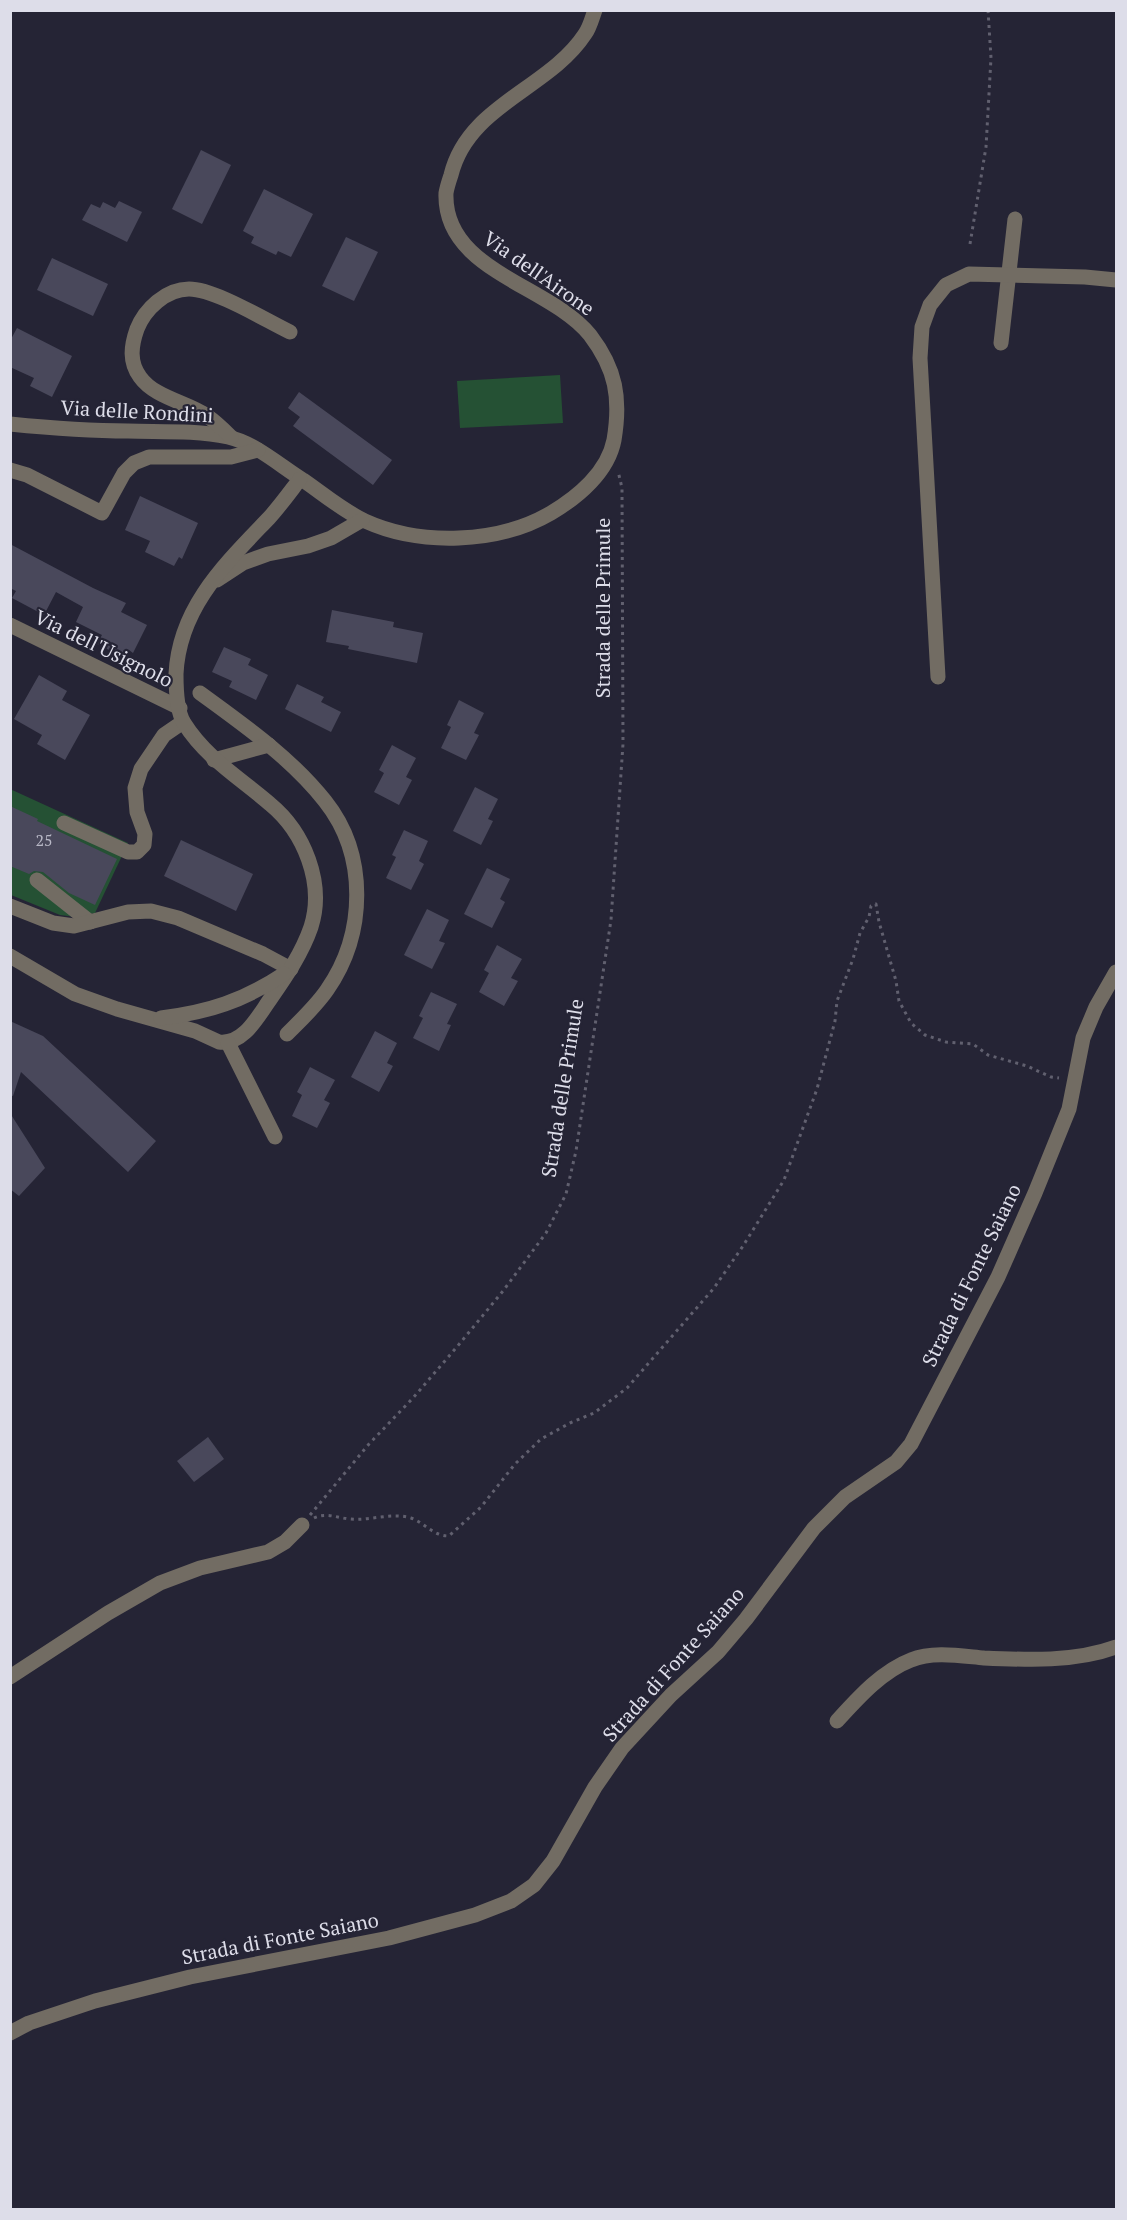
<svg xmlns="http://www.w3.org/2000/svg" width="1127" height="2220" font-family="'PT Serif',serif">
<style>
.green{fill:#255134}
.building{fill:#49485b}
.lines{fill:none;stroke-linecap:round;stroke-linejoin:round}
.path{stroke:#61606f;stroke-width:3;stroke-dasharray:3 4.5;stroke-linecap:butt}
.minor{stroke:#726c63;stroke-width:15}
.labels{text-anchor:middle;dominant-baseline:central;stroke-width:4.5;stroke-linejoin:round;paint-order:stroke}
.number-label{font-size:16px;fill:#b8b8c6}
.street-label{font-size:20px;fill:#dddde9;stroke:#252435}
</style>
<rect width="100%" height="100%" fill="#252435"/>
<g class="green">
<polygon points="560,375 563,423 460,428 457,381"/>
<polygon points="10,789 128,843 95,913 76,917 60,915 11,895"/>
</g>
<g class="building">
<polygon points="201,150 231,165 202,224 172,209"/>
<polygon points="264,189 313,214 291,257 278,251 276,255 251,243 254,237 243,231"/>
<polygon points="119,201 142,212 127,242 82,220 91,204 100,208 103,202 115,208"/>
<polygon points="346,237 378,252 354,301 322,286"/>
<polygon points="52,258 108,284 93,316 37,290"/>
<polygon points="17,328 72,356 52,397 30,386 34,378 10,367 10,341"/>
<polygon points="299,392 392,460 373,485 293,426 300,417 288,408"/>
<polygon points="140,496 198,523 182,559 179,557 174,566 145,552 150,541 125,530"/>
<polygon points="10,544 93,588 126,603 121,612 147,625 133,653 129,650 125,658 97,644 102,635 76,622 83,607 56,592 44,615 12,598 16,591 10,588"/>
<polygon points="332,610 394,622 393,627 423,633 417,663 348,649 349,646 326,642"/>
<polygon points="224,647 251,659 248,665 268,675 256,700 229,687 232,681 212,672"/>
<polygon points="39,675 67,691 62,700 90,715 65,760 37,744 42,735 14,719"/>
<polygon points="297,684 324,697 321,702 341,712 331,732 285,709"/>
<polygon points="459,700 484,713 474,733 479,735 466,760 441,748 451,727 447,725"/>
<polygon points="392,745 416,758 406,777 412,780 399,805 374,792 384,773 379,770"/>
<polygon points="475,787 498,799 488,819 493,821 481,845 453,831"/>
<polygon points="10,806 38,819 37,821 117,859 95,905 69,893 43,872 34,871 29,874 10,866"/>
<polygon points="404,830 428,841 419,861 424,864 411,890 386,878 396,857 392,855"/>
<polygon points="181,840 253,874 236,911 164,876"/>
<polygon points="487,868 510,879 500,899 505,902 492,928 464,914"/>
<polygon points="427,909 449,920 439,941 445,943 432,969 404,955"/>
<polygon points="497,945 522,959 511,978 518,981 504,1006 479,992 489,973 484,970"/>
<polygon points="431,992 457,1004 447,1024 451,1025 439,1051 413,1038 423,1018 419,1016"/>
<polygon points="10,1021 43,1036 156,1141 128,1172 21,1072 13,1096 10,1095"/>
<polygon points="375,1031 397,1043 387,1063 393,1066 379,1092 351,1077"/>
<polygon points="310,1067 335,1080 324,1100 330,1103 317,1128 292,1116 302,1095 297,1092"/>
<polygon points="10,1113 45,1168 19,1196 10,1189"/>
<polygon points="208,1437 224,1459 194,1482 177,1461"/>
</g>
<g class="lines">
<g class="path">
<polyline points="970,244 986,147 991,58 988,10"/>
<polyline points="310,1515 369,1444 413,1398 456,1348 503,1291 546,1233 566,1194 576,1151 611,920 623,744 622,488 618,471"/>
<path d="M314 1518C326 1512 337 1518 350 1519 371 1521 391 1512 411 1518 425 1523 433 1536 449 1536L481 1507 515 1464 541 1439 570 1423 594 1413 627 1388 714 1288 743 1246 784 1180 817 1089 835 1021 837 1001 853 959 860 933 869 917 871 906 876 904 879 922 896 981 899 1001 911 1023 925 1035 946 1042 973 1044 988 1055 1027 1066 1051 1077 1059 1078"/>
</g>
<g class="minor">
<polyline points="1001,343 1015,219"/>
<path d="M10 424C50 428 89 431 128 431 161 432 195 430 228 437 255 443 279 465 303 480 322 493 343 511 365 521 420 546 498 544 551 513 578 497 608 472 614 440 621 398 616 369 590 335 550 285 443 271 446 193 447 187 449 181 451 175 468 105 549 89 585 34 590 27 592 18 595 10"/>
<path d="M231 437C224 430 216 422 207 416 187 402 155 398 140 377 129 362 131 346 137 329 145 309 166 289 189 289 215 289 265 320 290 332"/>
<polyline points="10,470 27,475 102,513 124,473 134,463 149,457 231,457 258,450"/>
<polyline points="217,580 243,563 268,554 308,546 331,538 362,520"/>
<polyline points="10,625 180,708"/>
<polyline points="938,677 920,358 922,327 930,305 946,285 969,274 1085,277 1116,280"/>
<path d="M200 693C244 725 291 758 325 801 368 855 366 934 327 990 316 1006 301 1020 287 1034"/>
<polyline points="214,760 269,745"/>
<polyline points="64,823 128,852 137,852 144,845 145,834 137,812 135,788 141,769 164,735 183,722"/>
<polyline points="37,880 90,922"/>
<polyline points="10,906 53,923 74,926 128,912 151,911 178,918 263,954 291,969"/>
<path d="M10 956 75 994 117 1009 195 1031 219 1042C244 1045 258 1016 271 998 287 975 302 953 311 927 325 883 304 832 270 804 240 778 206 758 184 723 177 712 176 688 176 674 179 607 226 563 269 518 280 506 290 492 300 479"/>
<path d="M161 1018C209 1012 243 1001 284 974"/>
<polyline points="228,1043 275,1137"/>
<polyline points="10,1677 108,1613 160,1583 200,1568 268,1552 285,1542 302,1525"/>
<path d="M837 1721C858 1698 882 1671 911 1660 933 1651 961 1656 984 1658 1028 1660 1075 1662 1116 1647"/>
<polyline points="10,2033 29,2023 95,2001 190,1977 389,1938 475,1915 511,1901 534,1885 553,1861 595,1787 622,1748 671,1695 718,1652 746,1619 814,1528 845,1497 896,1462 911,1444 998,1277 1035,1193 1069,1109 1083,1038 1096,1007 1116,972"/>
</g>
</g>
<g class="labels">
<g class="number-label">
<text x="44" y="840">25</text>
</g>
<g class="street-label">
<text transform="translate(539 273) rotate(35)">Via dell'Airone</text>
<text transform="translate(137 411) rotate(3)">Via delle Rondini</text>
<text transform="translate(602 608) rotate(-90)">Strada delle Primule</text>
<text transform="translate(104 648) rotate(26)">Via dell'Usignolo</text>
<text transform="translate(562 1088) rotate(-81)">Strada delle Primule</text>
<text transform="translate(971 1275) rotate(-64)">Strada di Fonte Saiano</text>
<text transform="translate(673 1664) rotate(-48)">Strada di Fonte Saiano</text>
<text transform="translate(280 1938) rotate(-11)">Strada di Fonte Saiano</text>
</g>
</g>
<rect width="1127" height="2220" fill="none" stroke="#dddde9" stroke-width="24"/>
</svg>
